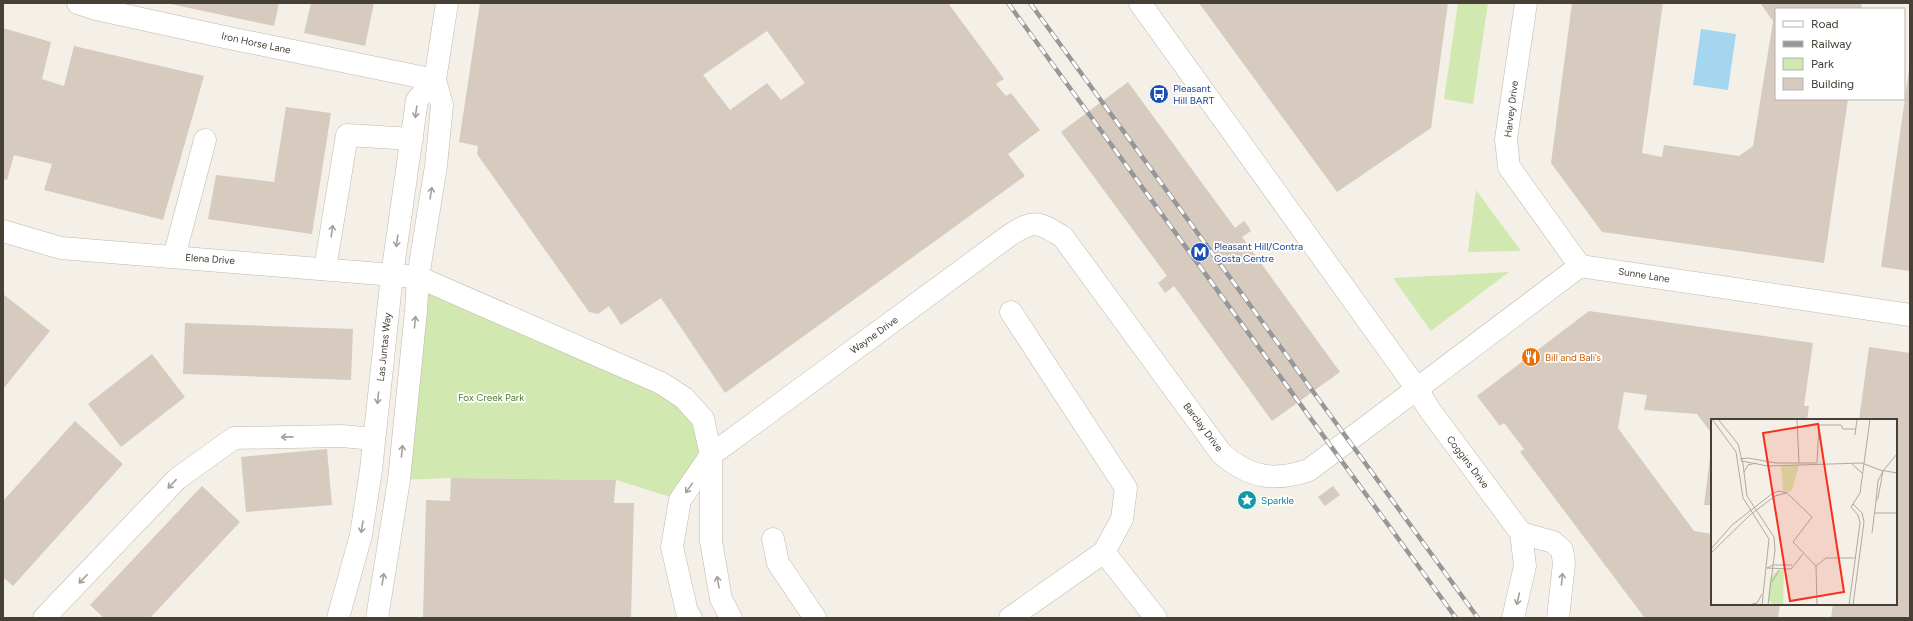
<svg xmlns="http://www.w3.org/2000/svg" width="1913" height="621" font-family="Figtree,sans-serif">
<style>
.green{fill:#d2e8b1}
.water{fill:#a5d6f0}
.building{fill:#d6cbbe;fill-rule:evenodd}
.lines{fill:none;stroke-linecap:round;stroke-linejoin:round}
.minor-casing{stroke:#c0b7ab;stroke-width:23}
.minor{stroke:#fff;stroke-width:22}
.rail-casing{stroke:#979797;stroke-width:4.5}
.rail{stroke:#fff;stroke-width:3;stroke-dasharray:9;stroke-linecap:butt}
.oneway{stroke:#a3a09b}
.labels{text-anchor:middle;dominant-baseline:central;stroke-width:3.5;stroke-linejoin:round;paint-order:stroke}
.street-label{font-size:10px;fill:#474037;stroke:#fff}
.transit-label{font-size:10px;fill:#164399;stroke:#fff;text-anchor:start}
.food-label{font-size:10px;fill:#c56008;stroke:#fff;text-anchor:start}
.park-label{font-size:10px;fill:#4d792a;stroke:#fff}
.culture-label{font-size:10px;fill:#0d838f;stroke:#fff;text-anchor:start}
.inset-road{fill:none;stroke:#afaaa1;stroke-width:1}
.view{fill:#f92f1b;fill-opacity:0.15;stroke:#f92f1b;stroke-width:2}
.inset-edge{fill:none;stroke:#474037;stroke-width:2}
</style>
<rect width="100%" height="100%" fill="#f4f0e8"/>
<g class="green">
<polygon points="1458,3 1488,3 1473,104 1444,99"/>
<polygon points="1476,190 1521,251 1468,252"/>
<polygon points="1509,272 1431,331 1393,278"/>
<polygon points="418,277 684,398 711,455 680,500 616,480 451,478 399,480"/>
</g>
<polygon class="water" points="1701,29 1736,34 1728,90 1693,85"/>
<g class="building">
<polygon points="166,3 279,3 274,26"/>
<polygon points="311,3 374,3 365,46 304,33"/>
<path d="M480 3H948L1004 79 996 84 1006 96 1011 93 1040 130 1008 154 1025 176 725 393 661 298 621 325 609 306 598 314 589 312 477 154 478 146 459 142ZM767 31 805 83 781 100 767 83 730 110 703 75Z"/>
<polygon points="1199,3 1448,3 1431,128 1337,192"/>
<polygon points="1572,3 1663,3 1642,153 1662,157 1664,145 1739,156 1753,146 1773,21 1760,3 1862,3 1861,9 1776,9 1776,99 1848,99 1824,263 1602,232 1551,163"/>
<polygon points="3,28 51,42 42,79 64,86 74,46 204,76 163,220 44,190 52,164 14,155 7,180 3,179"/>
<polygon points="1909,70 1910,70 1910,271 1881,267"/>
<polygon points="1128,82 1235,228 1244,221 1248,226 1251,231 1242,237 1340,372 1272,421 1174,286 1165,293 1158,283 1167,276 1061,132"/>
<polygon points="286,107 331,113 312,234 208,219 216,175 274,182"/>
<polygon points="3,294 50,331 3,389"/>
<polygon points="1589,311 1813,343 1804,406 1809,406 1807,420 1712,420 1712,434 1697,414 1644,410 1647,395 1624,392 1618,428 1694,531 1712,534 1712,604 1780,604 1778,618 1644,617 1520,452 1524,449 1504,423 1500,426 1477,396"/>
<polygon points="185,323 353,329 351,380 183,374"/>
<polygon points="1869,347 1910,353 1910,618 1831,618 1833,604 1896,604 1896,420 1859,420"/>
<polygon points="152,354 185,397 121,447 88,404"/>
<polygon points="75,421 123,464 13,586 3,577 3,501"/>
<polygon points="327,449 332,505 246,512 241,457"/>
<polygon points="1711,450 1712,450 1712,505 1704,505"/>
<polygon points="451,478 616,480 614,503 634,503 631,618 423,618 426,500 450,501"/>
<polygon points="202,486 240,522 150,618 104,618 90,605"/>
<polygon points="1333,486 1340,495 1325,506 1318,497"/>
</g>
<g class="lines">
<defs>
<g id="minor">
<polyline points="78,3 96,9 229,38 435,80"/>
<polyline points="1140,3 1417,389 1429,409 1521,533 1525,566 1513,618"/>
<polyline points="1526,3 1506,139 1509,167 1580,266"/>
<polyline points="3,231 61,248 418,277 661,383 684,398 703,419 711,455 711,541 721,599 731,618"/>
<polyline points="174,257 205,140"/>
<polyline points="325,269 347,135 412,139"/>
<polyline points="1011,312 1126,488 1122,519 1104,552 1156,618"/>
<polyline points="1521,533 1553,542 1562,550 1564,563 1558,618"/>
<polyline points="773,539 778,563 815,618"/>
<polyline points="44,618 177,479 234,438 342,436 374,439"/>
<polyline points="338,618 361,535 371,470 392,275 417,100 435,80"/>
<polyline points="377,618 399,480 416,311 418,277 436,166 442,105 435,80 447,3"/>
<path d="M691 618 687 612 672 547 680 500 711 455 1010 235C1035 219 1038 222 1063 237L1221 453C1249 478 1274 482 1309 470L1580 266 1910 315"/>
<polyline points="1010,618 1104,552"/>
</g>
</defs>
<use href="#minor" class="minor-casing"/>
<use href="#minor" class="minor"/>
<defs>
<g id="rail">
<polyline points="1008,3 1456,618"/>
<polyline points="1030,3 1478,618"/>
</g>
</defs>
<use href="#rail" class="rail-casing"/>
<use href="#rail" class="rail"/>
</g>
<defs><path id="oneway-shaft" d="M-6 0H5M1.5-3L5.5 0L1.5 3" fill="none" stroke-width="1.6" stroke-linecap="round" stroke-linejoin="round"/></defs>
<g class="oneway">
<use href="#oneway-shaft" transform="translate(416 112) rotate(98)"/>
<use href="#oneway-shaft" transform="translate(431 193) rotate(-81)"/>
<use href="#oneway-shaft" transform="translate(332 231) rotate(-81)"/>
<use href="#oneway-shaft" transform="translate(397 241) rotate(98)"/>
<use href="#oneway-shaft" transform="translate(415 322) rotate(-84)"/>
<use href="#oneway-shaft" transform="translate(378 398) rotate(96)"/>
<use href="#oneway-shaft" transform="translate(287 437) rotate(179)"/>
<use href="#oneway-shaft" transform="translate(402 451) rotate(-84)"/>
<use href="#oneway-shaft" transform="translate(172 484) rotate(133)"/>
<use href="#oneway-shaft" transform="translate(689 488) rotate(125)"/>
<use href="#oneway-shaft" transform="translate(362 527) rotate(99)"/>
<use href="#oneway-shaft" transform="translate(83 579) rotate(134)"/>
<use href="#oneway-shaft" transform="translate(383 579) rotate(-81)"/>
<use href="#oneway-shaft" transform="translate(1562 579) rotate(-84)"/>
<use href="#oneway-shaft" transform="translate(718 582) rotate(-100)"/>
<use href="#oneway-shaft" transform="translate(1518 599) rotate(103)"/>
</g>
<defs>
<symbol id="bus-disc" viewBox="-11 -11 22 22"><circle r="9.5" fill="#1a4fb4" stroke="#fff"/><path d="M-5-6H5V4H4V6H2V4H-2V6H-4V4H-5ZM-3.5-4V0h7V-4ZM-3.5 1.2v1.5H-2V1.2ZM2 1.2v1.5H3.5V1.2Z" fill="#fff"/></symbol>
<symbol id="metro-disc" viewBox="-11 -11 22 22"><circle r="9.5" fill="#1a4fb4" stroke="#fff"/><path d="M-5.5 5V-5H-3L0 0L3-5H5.5V5H3V-.5L0 4L-3-.5V5Z" fill="#fff"/></symbol>
<symbol id="restaurant-disc" viewBox="-11 -11 22 22"><circle r="9.5" fill="#e8710a" stroke="#fff"/><path d="M-5-6h1v4h1v-4h1v4h1v-4h1v5L-1.5 .5V6h-2V.5L-5-1ZM5-6V6H3V1.5H1.5Q1.5-4 5-6Z" fill="#fff"/></symbol>
<symbol id="sight-disc" viewBox="-11 -11 22 22"><circle r="9.5" fill="#0f9aa8" stroke="#fff"/><path d="M0-6L1.8-2.2L6-1.7L2.9 1.2L3.7 5.4L0 3.3L-3.7 5.4L-2.9 1.2L-6-1.7L-1.8-2.2Z" fill="#fff"/></symbol>
</defs>
<g fill-rule="evenodd">
<use href="#bus-disc" x="1148" y="83" width="22" height="22"/>
<use href="#metro-disc" x="1189" y="241" width="22" height="22"/>
<use href="#restaurant-disc" x="1520" y="346" width="22" height="22"/>
<use href="#sight-disc" x="1236" y="489" width="22" height="22"/>
</g>
<g class="labels">
<g class="street-label">
<text transform="translate(256 43) rotate(12)">Iron Horse Lane</text>
<text transform="translate(1511 109) rotate(-83)">Harvey Drive</text>
<text transform="translate(210 259) rotate(4)">Elena Drive</text>
<text transform="translate(1644 275) rotate(9)">Sunne Lane</text>
<text transform="translate(874 335) rotate(-36)">Wayne Drive</text>
<text transform="translate(384 347) rotate(-84)">Las Juntas Way</text>
<text transform="translate(1203 427) rotate(53)">Barclay Drive</text>
<text transform="translate(1468 462) rotate(53)">Coggins Drive</text>
</g>
<g class="transit-label">
<text x="1173" y="88">Pleasant<tspan x="1173" dy="12">Hill BART</tspan></text>
<text x="1214" y="246">Pleasant Hill/Contra<tspan x="1214" dy="12">Costa Centre</tspan></text>
</g>
<g class="food-label">
<text x="1545" y="357">Bill and Bali’s</text>
</g>
<g class="park-label">
<text x="491" y="397">Fox Creek Park</text>
</g>
<g class="culture-label">
<text x="1261" y="500">Sparkle</text>
</g>
</g>
<g transform="translate(1711 419)">
<rect width="186" height="186" fill="#f4f0e8"/>
<path d="M88 46 81 71 76 74 72 72 70 47ZM73 150 72 186H62L57 180 59 158 68 151Z" fill="#d2e8b1"/>
<path class="inset-road" d="M1 0 25 33 32 79 58 120 51 186M7 0 27 25 32 45 36 77 63 118 64 131 57 186M86 0 88 44M144 16 146 0M29 40 37 39 65 44H106M30 42 57 47 151 44 169 51 186 54M106 44 108 6H130L132 10H145M141 45 151 54M172 52 167 79 165 82 167 62ZM172 52 186 35M33 53 37 46 46 44M164 94H186M161 114 165 82M0 130 21 106 62 74 68 72 76 74 101 98 82 123 105 147 106 186M0 134 39 96 64 77 75 74M105 147 115 139H144M56 149 80 150 92 135M56 149 62 146H81M61 163 68 151M37 186 46 184 51 175M138 186 149 104 147 96 140 88 149 74 159 0M142 186 153 103 151 94 142 85"/>
<path class="view" d="M107 5 133 173 79 182 52 14Z"/>
<rect width="186" height="186" class="inset-edge"/>
</g>
<rect width="1913" height="621" fill="none" stroke="#474037" stroke-width="8"/>
<rect x="1775" y="8" width="130" height="92" fill="#ffffff" stroke="#b5b3af"/>
<rect x="1783" y="21" width="20" height="6" fill="#ffffff" stroke="#b5b3af"/>
<text x="1811" y="28" font-size="12" fill="#474037">Road</text>
<rect x="1783" y="41" width="20" height="6" fill="#979797" stroke="#b5b3af"/>
<text x="1811" y="48" font-size="12" fill="#474037">Railway</text>
<rect x="1783" y="58" width="20" height="12" fill="#d2e8b1" stroke="#b5b3af"/>
<text x="1811" y="68" font-size="12" fill="#474037">Park</text>
<rect x="1783" y="78" width="20" height="12" fill="#d6cbbe" stroke="#b5b3af"/>
<text x="1811" y="88" font-size="12" fill="#474037">Building</text>
</svg>
